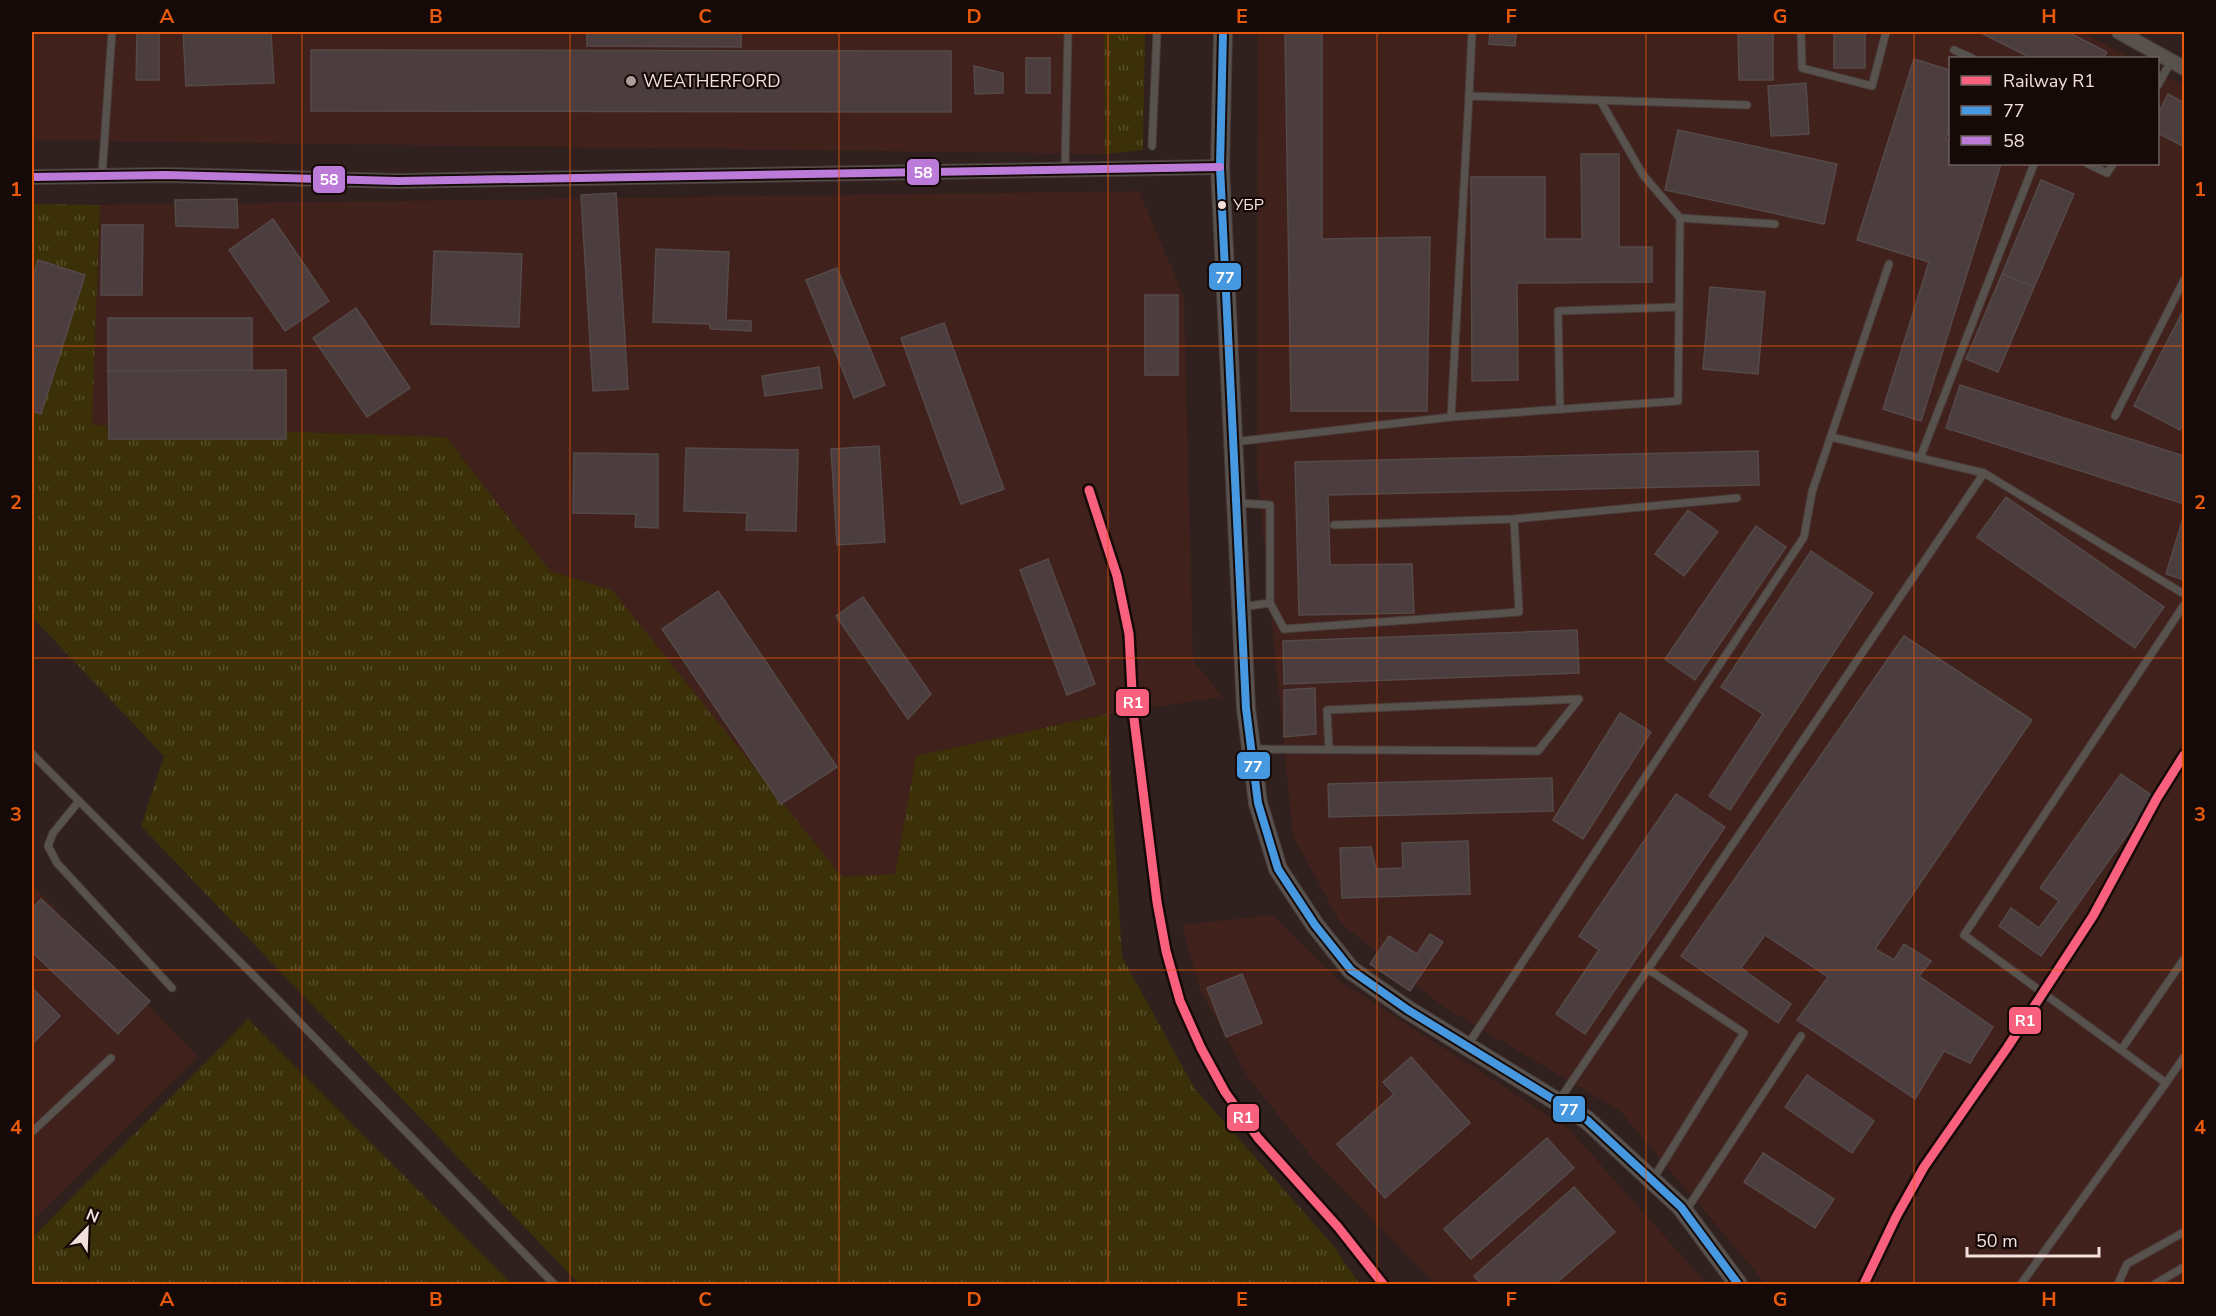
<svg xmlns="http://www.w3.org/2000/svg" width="2216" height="1316" font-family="'Nunito Sans',sans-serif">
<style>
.built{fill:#40211b}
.grass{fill:url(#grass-tufts)}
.building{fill:#4c3d3e;stroke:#554949;stroke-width:1.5}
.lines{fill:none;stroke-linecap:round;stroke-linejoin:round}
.service-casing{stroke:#4a3c3a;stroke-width:9}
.minor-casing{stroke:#4a3c3a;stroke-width:16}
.tertiary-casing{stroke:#4a3c3a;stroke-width:20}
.service{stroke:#58524f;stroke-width:7}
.minor{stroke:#58524f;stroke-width:14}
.tertiary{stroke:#58524f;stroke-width:18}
.bus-1-casing{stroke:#160a08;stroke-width:12}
.bus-2-casing{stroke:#160a08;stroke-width:12}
.bus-1{stroke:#4699e1;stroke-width:8}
.bus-2{stroke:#bd7bd9;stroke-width:8}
.rail-1-casing{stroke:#160a08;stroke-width:14}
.rail-1{stroke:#f8607d;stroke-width:9}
.grid{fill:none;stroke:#e8590c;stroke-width:1.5;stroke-opacity:0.55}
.poi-dot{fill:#af9c99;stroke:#160a08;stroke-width:2}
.bus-dot{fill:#f3dfdb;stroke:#160a08;stroke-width:2}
.labels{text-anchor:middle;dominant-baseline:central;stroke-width:4.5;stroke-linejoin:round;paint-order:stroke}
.bus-label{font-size:16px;fill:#f3dfdb;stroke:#160a08;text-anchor:start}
.poi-label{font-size:18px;fill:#f3dfdb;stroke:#160a08;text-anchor:start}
.line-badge{stroke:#160a08;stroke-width:2}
.badge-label{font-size:16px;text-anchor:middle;font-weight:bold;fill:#fff}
.neatline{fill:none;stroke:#e8590c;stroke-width:2}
.grid-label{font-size:20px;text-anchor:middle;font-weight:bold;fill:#e8590c}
</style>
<defs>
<pattern id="grass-tufts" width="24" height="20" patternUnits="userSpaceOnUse" patternTransform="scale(1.5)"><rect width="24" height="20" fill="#3b3008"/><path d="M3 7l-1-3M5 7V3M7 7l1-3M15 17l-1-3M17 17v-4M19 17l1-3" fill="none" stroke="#584e2b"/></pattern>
</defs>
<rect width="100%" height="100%" fill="#30211e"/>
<g class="built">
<polygon points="32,32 1104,32 1105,154 32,140"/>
<polygon points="1258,32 2080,32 2132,58 1950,58 1950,164 2158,164 2158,72 2184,86 2184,1284 1766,1284 1620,1111 1444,1007 1340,922 1293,836 1257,472"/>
<polygon points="1139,191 1184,298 1193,660 1223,697 1107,714 916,756 895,874 842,877 781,804 612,590 550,571 446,437 92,425 100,205"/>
<polygon points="32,884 198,1057 32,1221"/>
<polygon points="1272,915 1338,980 1568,1128 1707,1284 1436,1284 1315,1161 1247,1076 1200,989 1182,925"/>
</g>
<g class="grass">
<polygon points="1104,32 1145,32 1143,150 1105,154"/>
<polygon points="32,204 100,205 92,425 446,437 550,571 612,590 842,877 895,874 916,756 1107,714 1122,957 1195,1089 1331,1243 1360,1284 579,1284 141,826 164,756 32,617"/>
<polygon points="248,1019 512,1284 32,1284 32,1238"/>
</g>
<g class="building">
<polygon points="137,32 159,32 159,80 136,80"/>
<polygon points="183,32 271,32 274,83 186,86"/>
<polygon points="587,32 741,32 741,47 587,46"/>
<polygon points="1285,32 1322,32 1322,239 1430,237 1427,411 1291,411"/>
<polygon points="1490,32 1516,32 1515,46 1489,44"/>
<polygon points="1738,32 1773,32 1773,80 1739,80"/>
<rect x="1834" y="32" width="31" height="36"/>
<polygon points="1979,32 2068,32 2107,52 2104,58 2031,58"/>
<polygon points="311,50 951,51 951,112 311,111"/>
<rect x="1026" y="58" width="24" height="35"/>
<polygon points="1914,59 1950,70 1950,125 1946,139 1950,141 1950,164 2001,164 1921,421 1883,409 1929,262 1857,240"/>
<polygon points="974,66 1003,73 1003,93 975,94"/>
<polygon points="1806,83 1809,134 1771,136 1768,86"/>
<polygon points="2168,94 2184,103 2184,147 2158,133 2158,114"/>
<polygon points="1678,130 1837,164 1824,224 1665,190"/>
<polygon points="1581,154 1619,154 1619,247 1652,247 1652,282 1517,283 1518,380 1472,381 1471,177 1545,177 1545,239 1582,239"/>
<polygon points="2041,180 2074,194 2034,287 2002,274"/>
<polygon points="616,193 628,389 593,391 581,195"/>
<polygon points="237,199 238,228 176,226 175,200"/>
<polygon points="273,219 329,301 285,331 229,250"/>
<polygon points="102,225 143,225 142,295 101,295"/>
<polygon points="656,249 729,252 726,320 751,321 751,331 711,329 709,324 653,322"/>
<polygon points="434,251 522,254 519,327 431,324"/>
<polygon points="38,260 85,275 41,414 32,411 32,280"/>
<polygon points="837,268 885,385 854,398 806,280"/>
<polygon points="2002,274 2034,287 1998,372 1966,359"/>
<polygon points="1710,287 1765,292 1758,374 1703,369"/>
<rect x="1145" y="295" width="33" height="80"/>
<polygon points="356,308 410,388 367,417 313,338"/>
<polygon points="2184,309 2184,422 2180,430 2134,406"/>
<polygon points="108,318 252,318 252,370 108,371"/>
<polygon points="944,323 1004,489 961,504 901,338"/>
<polygon points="819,367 822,388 765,396 762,376"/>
<polygon points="286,370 286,439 109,439 108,371"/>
<polygon points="1960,385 2184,456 2184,504 1946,428"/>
<polygon points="879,446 885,542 837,545 831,449"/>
<polygon points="686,448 798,450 796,531 746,530 747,513 684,511"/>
<polygon points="1758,451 1759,485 1328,495 1330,565 1412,564 1414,613 1299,615 1295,462"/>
<polygon points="574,453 658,454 658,528 635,527 636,514 573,513"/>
<polygon points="2006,497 2164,607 2135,648 1977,537"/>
<polygon points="1688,510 1718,532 1684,576 1655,554"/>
<polygon points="2184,515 2184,580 2166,574"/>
<polygon points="1756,526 1786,547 1695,680 1665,659"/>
<polygon points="1811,551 1873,593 1730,810 1709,796 1763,714 1721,687"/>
<polygon points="1048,559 1095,684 1067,695 1020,570"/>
<polygon points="718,591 837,767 781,804 662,629"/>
<polygon points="863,597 931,694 908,719 836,616"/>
<polygon points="1577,630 1579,673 1284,684 1283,641"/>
<polygon points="1904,636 2032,720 1875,949 1894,960 1904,944 1931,961 1919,976 1993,1027 1970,1063 1944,1051 1915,1099 1797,1020 1828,977 1765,935 1741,968 1791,1004 1778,1023 1681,956"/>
<polygon points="1315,688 1316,734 1284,737 1284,690"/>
<polygon points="1620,713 1651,732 1583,839 1553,820"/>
<polygon points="2121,774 2154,797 2041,956 1999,926 2011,908 2039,928 2059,901 2040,888"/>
<polygon points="1552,778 1553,811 1329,817 1328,784"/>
<polygon points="1676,794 1725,827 1585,1034 1556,1014 1599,950 1579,936"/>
<polygon points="1468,841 1470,894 1342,898 1340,848 1371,847 1376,869 1403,868 1402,843"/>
<polygon points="41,899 150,1001 118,1034 32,952 32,909"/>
<polygon points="1430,934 1443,942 1410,991 1370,964 1389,936 1417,954"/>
<polygon points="1242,974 1262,1023 1226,1037 1207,988"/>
<polygon points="32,988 60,1016 32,1044"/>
<polygon points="1411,1057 1470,1123 1385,1198 1337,1144 1394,1094 1383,1082"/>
<polygon points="1807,1075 1874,1121 1852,1153 1785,1107"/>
<polygon points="1547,1138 1574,1168 1471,1259 1444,1229"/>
<polygon points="1763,1153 1834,1199 1815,1228 1744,1182"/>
<polygon points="1574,1187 1615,1232 1555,1284 1481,1284 1474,1276"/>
</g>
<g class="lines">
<defs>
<g id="service">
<polyline points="1801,32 1802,68 1872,86 1886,32"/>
<polyline points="1954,50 1972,58"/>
<polyline points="2158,85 2171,61"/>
<polyline points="1469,96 1472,32"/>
<polyline points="1152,146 1157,32"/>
<polyline points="2088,164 2107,173 2113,164"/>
<polyline points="1065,169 1068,32"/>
<polyline points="102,175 112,32"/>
<polyline points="1680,218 1775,224"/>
<polyline points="1560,409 1558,311 1679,307"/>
<polyline points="2115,416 2184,280"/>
<polyline points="1451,417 1678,401 1680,218 1643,175 1600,100"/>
<polyline points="1831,437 1984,473 2184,594"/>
<polyline points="1233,442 1451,417 1469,96 1747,105"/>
<polyline points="1920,458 2034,164"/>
<polyline points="1239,503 1270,505 1270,603 1241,607"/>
<polyline points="1334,525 1514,519 1737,498"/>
<polyline points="1270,603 1284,629 1519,612 1514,519"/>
<polyline points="1251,749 1538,751 1579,699 1327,710 1329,750"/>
<polyline points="32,754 275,997 554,1284"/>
<polyline points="79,801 53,833 48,846 57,863 172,988"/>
<polyline points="1649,970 1744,1033 1653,1179"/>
<polyline points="1467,1046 1804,537 1812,492 1889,264"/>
<polyline points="2121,1050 2184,959"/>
<polyline points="2166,1083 2184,1057"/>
<polyline points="1558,1102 1984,473"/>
<polyline points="32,1132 111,1058"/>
<polyline points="1685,1212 1801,1036"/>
<polyline points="2021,1284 2166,1083 1964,935 2184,605"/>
<polyline points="2118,1284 2127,1264 2184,1232"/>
<polyline points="2155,1284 2184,1267"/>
</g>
<g id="minor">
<polyline points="2119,32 2184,68"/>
<polyline points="32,177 166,175 398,181 1220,167"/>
</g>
<polyline id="tertiary" points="1223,32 1220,167 1246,708 1258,803 1278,869 1315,925 1351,970 1408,1010 1587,1120 1681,1207 1738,1284"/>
</defs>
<use href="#service" class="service-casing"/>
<use href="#minor" class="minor-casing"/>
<use href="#tertiary" class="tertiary-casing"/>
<use href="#service" class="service"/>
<use href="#minor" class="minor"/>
<use href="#tertiary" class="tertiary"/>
<defs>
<polyline id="bus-1" points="1223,32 1220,167 1246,708 1258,803 1278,869 1315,925 1351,970 1408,1010 1587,1120 1681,1207 1738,1284"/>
<polyline id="bus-2" points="32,177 166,175 398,181 1220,167"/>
</defs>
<use href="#bus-1" class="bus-1-casing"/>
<use href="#bus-2" class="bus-2-casing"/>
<use href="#bus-1" class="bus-1"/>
<use href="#bus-2" class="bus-2"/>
<defs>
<g id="rail-1">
<polyline points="1089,490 1117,576 1129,634 1133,711 1157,902 1166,951 1180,1001 1201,1048 1225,1092 1258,1138 1338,1227 1383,1284"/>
<polyline points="1864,1284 1896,1217 1924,1167 2007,1048 2093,916 2157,798 2184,755"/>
</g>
</defs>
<use href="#rail-1" class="rail-1-casing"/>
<use href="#rail-1" class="rail-1"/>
</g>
<path class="grid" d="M302 32V1284M570 32V1284M839 32V1284M1108 32V1284M1377 32V1284M1646 32V1284M1914 32V1284M32 346H2184M32 658H2184M32 970H2184"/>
<circle class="poi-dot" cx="631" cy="81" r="6"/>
<circle class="bus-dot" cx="1222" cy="205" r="5"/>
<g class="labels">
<g class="bus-label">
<text x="1233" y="205">УБР</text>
</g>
<g class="poi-label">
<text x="643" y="81">WEATHERFORD</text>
</g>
</g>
<g class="line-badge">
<rect x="906" y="158" width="34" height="28" rx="6" fill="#bd7bd9"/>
<rect x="312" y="165" width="34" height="29" rx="6" fill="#bd7bd9"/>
<rect x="1208" y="262" width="34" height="29" rx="6" fill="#4699e1"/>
<rect x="1115" y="688" width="35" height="29" rx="6" fill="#f8607d"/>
<rect x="1236" y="751" width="35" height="29" rx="6" fill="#4699e1"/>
<rect x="2008" y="1006" width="34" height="29" rx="6" fill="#f8607d"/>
<rect x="1552" y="1095" width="34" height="28" rx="6" fill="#4699e1"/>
<rect x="1226" y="1103" width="34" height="29" rx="6" fill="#f8607d"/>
</g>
<g class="badge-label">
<text x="923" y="178">58</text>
<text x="329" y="185">58</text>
<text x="1225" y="283">77</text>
<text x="1133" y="708">R1</text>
<text x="1253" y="772">77</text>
<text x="2025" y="1026">R1</text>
<text x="1569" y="1115">77</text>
<text x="1243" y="1123">R1</text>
</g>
<rect width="2216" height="1316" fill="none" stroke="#160a08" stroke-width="66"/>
<rect x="1949" y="57" width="210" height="108" fill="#160a08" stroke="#6e5f5c" stroke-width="1.5"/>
<rect x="1961" y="76" width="30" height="9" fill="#f8607d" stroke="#6e5f5c" stroke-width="1.5"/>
<text x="2003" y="87" font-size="18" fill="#f3dfdb">Railway R1</text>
<rect x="1961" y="106" width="30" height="9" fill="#4699e1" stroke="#6e5f5c" stroke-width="1.5"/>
<text x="2003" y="117" font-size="18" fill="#f3dfdb">77</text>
<rect x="1961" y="136" width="30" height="9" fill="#bd7bd9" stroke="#6e5f5c" stroke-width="1.5"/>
<text x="2003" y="147" font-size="18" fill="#f3dfdb">58</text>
<g transform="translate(87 1229) rotate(23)" stroke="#160a08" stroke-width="4.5" paint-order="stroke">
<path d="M0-4.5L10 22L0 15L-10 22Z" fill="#f3dfdb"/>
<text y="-9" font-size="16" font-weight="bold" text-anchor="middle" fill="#f3dfdb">N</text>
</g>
<path d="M1967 1247v9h132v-9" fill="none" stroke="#f3dfdb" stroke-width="3"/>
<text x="1976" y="1247" font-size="18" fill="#f3dfdb" stroke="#160a08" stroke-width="4.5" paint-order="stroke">50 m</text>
<rect x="33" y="33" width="2150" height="1250" class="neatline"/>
<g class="grid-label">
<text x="167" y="23">A</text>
<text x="436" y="23">B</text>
<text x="705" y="23">C</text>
<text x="974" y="23">D</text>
<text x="1242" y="23">E</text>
<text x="1511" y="23">F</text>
<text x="1780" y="23">G</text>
<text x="2049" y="23">H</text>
<text x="16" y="196">1</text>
<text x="2200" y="196">1</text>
<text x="16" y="509">2</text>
<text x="2200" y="509">2</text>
<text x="16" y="821">3</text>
<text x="2200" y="821">3</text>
<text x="16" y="1134">4</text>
<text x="2200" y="1134">4</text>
<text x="167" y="1306">A</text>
<text x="436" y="1306">B</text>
<text x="705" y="1306">C</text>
<text x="974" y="1306">D</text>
<text x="1242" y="1306">E</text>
<text x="1511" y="1306">F</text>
<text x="1780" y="1306">G</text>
<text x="2049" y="1306">H</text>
</g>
</svg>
